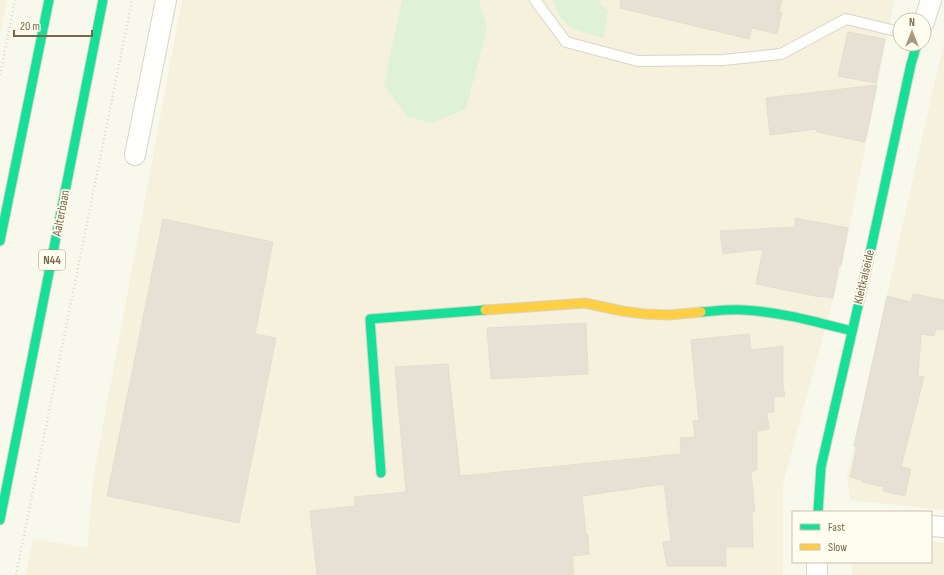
<svg xmlns="http://www.w3.org/2000/svg" width="944" height="575" font-family="'Sofia Sans Condensed',sans-serif">
<style>
.residential{fill:#f6f1dd}
.green{fill:#dff2d6}
.building{fill:#e6e1d4;stroke:#e3decf}
.lines{fill:none;stroke-linecap:round;stroke-linejoin:round}
.lane-casing{stroke:#d9d5cb;stroke-width:12}
.street-casing{stroke:#d9d5cb;stroke-width:22}
.fast-casing{stroke:#d8d4c8;stroke-width:11}
.slow-casing{stroke:#d8d4c8;stroke-width:11}
.path{stroke:#dcd8ce;stroke-width:2.5;stroke-dasharray:1 3;stroke-linecap:butt}
.lane{stroke:#fefefc;stroke-width:10}
.street{stroke:#fefefc;stroke-width:20}
.fast{stroke:#16e098;stroke-width:9}
.slow{stroke:#ffcf43;stroke-width:9}
.labels{text-anchor:middle;dominant-baseline:central;stroke-width:3.5;stroke-linejoin:round;paint-order:stroke}
.shield{fill:#fffdf0;stroke:#a3957b;stroke-width:1}
.shield-label{font-size:12px;font-weight:bold;fill:#7c6849}
.street-label{font-size:13px;fill:#7c6849;stroke:#fffdf0}
</style>
<rect width="100%" height="100%" fill="#f9f8ed"/>
<g class="residential">
<polygon points="0,0 7,0 0,35"/>
<polygon points="182,0 894,0 842,266 783,484 783,575 26,575 33,539 87,548 94,474"/>
<polygon points="944,42 944,510 850,500 847,477 915,169"/>
<polygon points="931,541 944,543 944,575 852,575 852,562 931,562"/>
</g>
<g class="green">
<polygon points="402,0 479,0 487,28 466,109 432,123 407,117 384,85"/>
<polygon points="552,0 600,0 600,4 608,11 604,38 571,29 559,15"/>
</g>
<g class="building">
<polygon points="621,0 782,0 779,12 782,12 777,34 752,28 749,39 620,8"/>
<polygon points="848,32 885,39 876,83 838,76"/>
<polygon points="877,85 865,142 817,132 817,129 770,135 766,98"/>
<polygon points="795,218 848,228 841,265 839,265 833,298 820,296 820,297 756,284 763,249 723,254 720,231 795,227"/>
<polygon points="163,219 273,242 255,334 276,338 239,523 107,496"/>
<polygon points="913,294 944,300 944,330 936,329 934,336 921,334 918,376 924,377 901,467 911,469 905,496 883,491 884,487 862,482 862,480 850,477 857,447 854,446 887,296 911,302"/>
<polygon points="586,323 588,374 491,379 487,328"/>
<polygon points="749,334 751,350 783,346 783,386 785,396 774,397 774,412 767,413 769,429 757,431 757,469 751,473 755,512 752,512 753,547 726,547 726,566 667,566 663,542 671,541 664,484 582,496 586,534 588,534 589,554 572,556 574,575 317,575 310,511 355,506 354,497 406,492 395,367 448,364 460,476 681,454 680,438 695,437 693,421 699,420 691,340"/>
</g>
<g class="lines">
<defs>
<polyline id="lane" points="535,0 566,42 638,61 723,60 781,54 846,19 900,32"/>
<g id="street">
<polyline points="924,22 931,0"/>
<polyline points="135,155 166,0"/>
<polyline points="931,526 944,527"/>
<polyline points="817,575 817,562"/>
</g>
<g id="fast">
<polyline points="0,241 49,0"/>
<path d="M701 312C715 311 730 309 744 310 781 312 816 322 852 331"/>
<polyline points="381,473 370,319 485,310"/>
<polyline points="818,512 821,467 867,267 911,64 917,44"/>
<polyline points="0,520 103,0"/>
</g>
<polyline id="slow" points="485,310 585,303 622,311 645,314 669,315 701,312"/>
</defs>
<use href="#lane" class="lane-casing"/>
<use href="#street" class="street-casing"/>
<use href="#fast" class="fast-casing"/>
<use href="#slow" class="slow-casing"/>
<g class="path">
<polyline points="0,75 15,0"/>
<polyline points="16,575 132,0"/>
</g>
<use href="#lane" class="lane"/>
<use href="#street" class="street"/>
<use href="#fast" class="fast"/>
<use href="#slow" class="slow"/>
</g>
<g class="labels">
<rect class="shield" x="39" y="250" width="26" height="20" rx="3"/>
<g class="shield-label">
<text x="52" y="260">N44</text>
</g>
<g class="street-label">
<text transform="translate(61 213) rotate(-79)">Aalterbaan</text>
<text transform="translate(864 277) rotate(-77)">Kleitkalseide</text>
</g>
</g>
<rect x="792" y="511" width="140" height="52" fill="#fffdf0" stroke="#cbc1ad"/>
<rect x="800" y="524" width="20" height="6" fill="#16e098" stroke="#cbc1ad"/>
<text x="828" y="531" font-size="12" fill="#7c6849">Fast</text>
<rect x="800" y="544" width="20" height="6" fill="#ffcf43" stroke="#cbc1ad"/>
<text x="828" y="551" font-size="12" fill="#7c6849">Slow</text>
<g transform="translate(912 32)"><circle r="19" fill="#fffdf0" stroke="#cbc1ad"/>
<path d="M0-3L7 15L0 10L-7 15Z" fill="#a89a82"/>
<text y="-6" font-size="11" font-weight="bold" text-anchor="middle" fill="#7c6849">N</text>
</g>
<path d="M14 30v6h78v-6" fill="none" stroke="#7c6849" stroke-width="2"/>
<text x="20" y="30" font-size="12" fill="#7c6849" stroke="#fffdf0" stroke-width="3" paint-order="stroke">20 m</text>
</svg>
